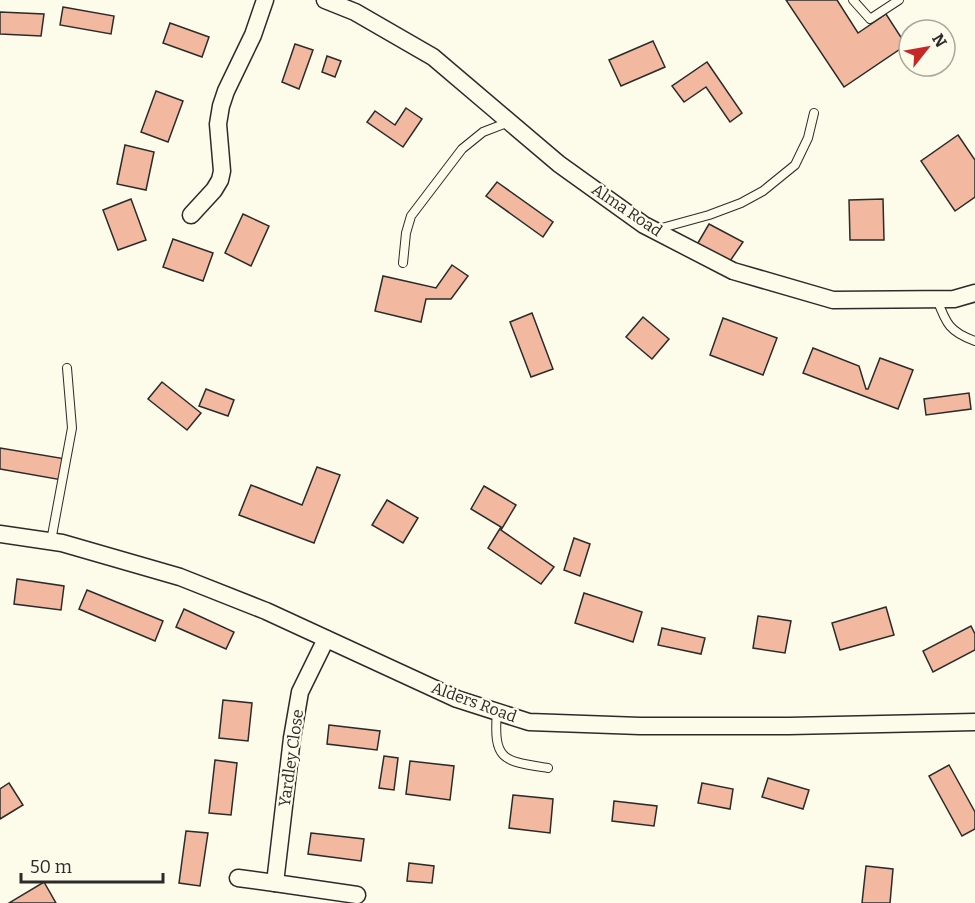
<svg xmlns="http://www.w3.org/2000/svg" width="975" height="903" font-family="Bitter,serif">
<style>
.building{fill:#f2b8a0;stroke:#2b2b2b;stroke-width:1.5}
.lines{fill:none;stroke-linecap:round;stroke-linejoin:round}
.service-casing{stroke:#2b2b2b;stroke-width:10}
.minor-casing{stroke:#2b2b2b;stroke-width:19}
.service{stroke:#fdfbea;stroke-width:8}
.minor{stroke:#fdfbea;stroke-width:16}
.labels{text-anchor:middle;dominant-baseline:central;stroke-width:4.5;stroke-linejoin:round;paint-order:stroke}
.street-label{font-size:16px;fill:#2b2b2b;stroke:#fdfbea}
</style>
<rect width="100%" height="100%" fill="#fdfbea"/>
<g class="building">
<polygon points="786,0 837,0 858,33 886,14 906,45 844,87"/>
<polygon points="63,7 114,16 111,34 60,25"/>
<polygon points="0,12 44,14 41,36 0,34"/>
<polygon points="170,23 209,37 202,57 163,43"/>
<polygon points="653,41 665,67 621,86 609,60"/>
<polygon points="295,44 313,50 299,89 282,82"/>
<polygon points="327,56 341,61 335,77 322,72"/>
<polygon points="707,62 742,113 730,122 706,87 684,102 672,86"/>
<polygon points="156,91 183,101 168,142 141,132"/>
<polygon points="406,108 422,119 403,147 367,122 375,111 395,125"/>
<polygon points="958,135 975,160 975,197 955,211 921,161"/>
<polygon points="125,145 154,152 146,190 117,184"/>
<polygon points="497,182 553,222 543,237 486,196"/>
<polygon points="131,199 146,240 118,250 103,210"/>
<polygon points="883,199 884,240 850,240 849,200"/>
<polygon points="243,214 269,226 251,266 225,253"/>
<polygon points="709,224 743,242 728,264 695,248"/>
<polygon points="173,239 213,253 203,281 163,267"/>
<polygon points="452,265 468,276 451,299 426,299 421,322 375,311 383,276 436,288"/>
<polygon points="532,313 553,369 531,377 510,322"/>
<polygon points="643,317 669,339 652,359 626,337"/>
<polygon points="723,318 777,338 763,375 710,355"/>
<polygon points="813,348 859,366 866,389 868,389 880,358 913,370 898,409 803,373"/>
<polygon points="162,382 201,413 187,430 148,399"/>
<polygon points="206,389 234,400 228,416 199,406"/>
<polygon points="969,393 971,409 926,415 924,399"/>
<polygon points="0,448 66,459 62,480 0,469"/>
<polygon points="317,467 340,475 314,543 239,515 251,485 302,505"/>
<polygon points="484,486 516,505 501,530 554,567 541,584 488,548 501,527 471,509"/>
<polygon points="387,500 418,518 403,543 372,525"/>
<polygon points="574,538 590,544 580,576 564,570"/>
<polygon points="17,579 64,586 61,610 14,604"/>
<polygon points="87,590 163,621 155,641 79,609"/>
<polygon points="584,593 642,612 633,642 575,623"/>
<polygon points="886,607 894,635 840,650 832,623"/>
<polygon points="184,609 234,632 226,649 176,627"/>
<polygon points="758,616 791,621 785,653 753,648"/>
<polygon points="971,626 975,634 975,650 933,672 923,651"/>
<polygon points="662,628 705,638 701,654 658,645"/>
<polygon points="223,700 252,703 248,741 219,738"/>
<polygon points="329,725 380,731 377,750 327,744"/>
<polygon points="384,756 398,758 394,790 379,788"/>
<polygon points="215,760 237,763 231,815 209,813"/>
<polygon points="410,761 454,766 450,800 406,794"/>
<polygon points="949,765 975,812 975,829 962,836 929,776"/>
<polygon points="768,778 809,790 803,809 762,797"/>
<polygon points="9,783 23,805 0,819 0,789"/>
<polygon points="702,783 733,789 730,809 698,803"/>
<polygon points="513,795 553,799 550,833 509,828"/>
<polygon points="614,801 657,806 654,826 612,821"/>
<polygon points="186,831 208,833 200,886 179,883"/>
<polygon points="311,833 364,839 361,861 308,854"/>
<polygon points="409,863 434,866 432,883 407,881"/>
<polygon points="866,866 893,869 890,903 862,903"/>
<polygon points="44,882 56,903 9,903"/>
</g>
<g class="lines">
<defs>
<g id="service">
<polyline points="853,0 870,19 899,0"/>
<polyline points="658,229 709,215 741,203 763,191 795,165 808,138 814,113"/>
<polyline points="403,263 406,233 411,216 462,149 483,132 509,122"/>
<path d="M937 299C946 324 950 332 975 341"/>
<polyline points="51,541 72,428 67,368"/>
<path d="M497 711C493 761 503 761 548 768"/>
</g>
<g id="minor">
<polyline points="325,0 355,12 433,57 559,164 644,225 733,271 833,300 954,299 975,293"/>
<polyline points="191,215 214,190 220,180 222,171 218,124 221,106 226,91 253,35 265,0"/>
<polyline points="0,534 62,543 180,577 266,611 457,699 529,722 640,726 789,726 975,722"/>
<polyline points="326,639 300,692 292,738 275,883 357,895"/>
<polyline points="238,878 275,883"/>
</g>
</defs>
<use href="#service" class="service-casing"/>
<use href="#minor" class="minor-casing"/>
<use href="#service" class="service"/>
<use href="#minor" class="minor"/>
</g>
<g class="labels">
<g class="street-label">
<text transform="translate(627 210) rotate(34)">Alma Road</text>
<text transform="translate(474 702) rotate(20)">Alders Road</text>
<text transform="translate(291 758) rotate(-82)">Yardley Close</text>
</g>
</g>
<g transform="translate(927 48) rotate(59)"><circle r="28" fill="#fdfbea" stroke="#a9a89e" stroke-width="1.5"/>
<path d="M0-4.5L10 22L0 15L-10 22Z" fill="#c62828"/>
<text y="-9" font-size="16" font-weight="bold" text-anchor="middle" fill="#2b2b2b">N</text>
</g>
<path d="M21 873v9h142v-9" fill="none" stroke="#2b2b2b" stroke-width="3"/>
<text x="30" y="873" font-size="18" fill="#2b2b2b" stroke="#fdfbea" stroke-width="4.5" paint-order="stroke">50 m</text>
</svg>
